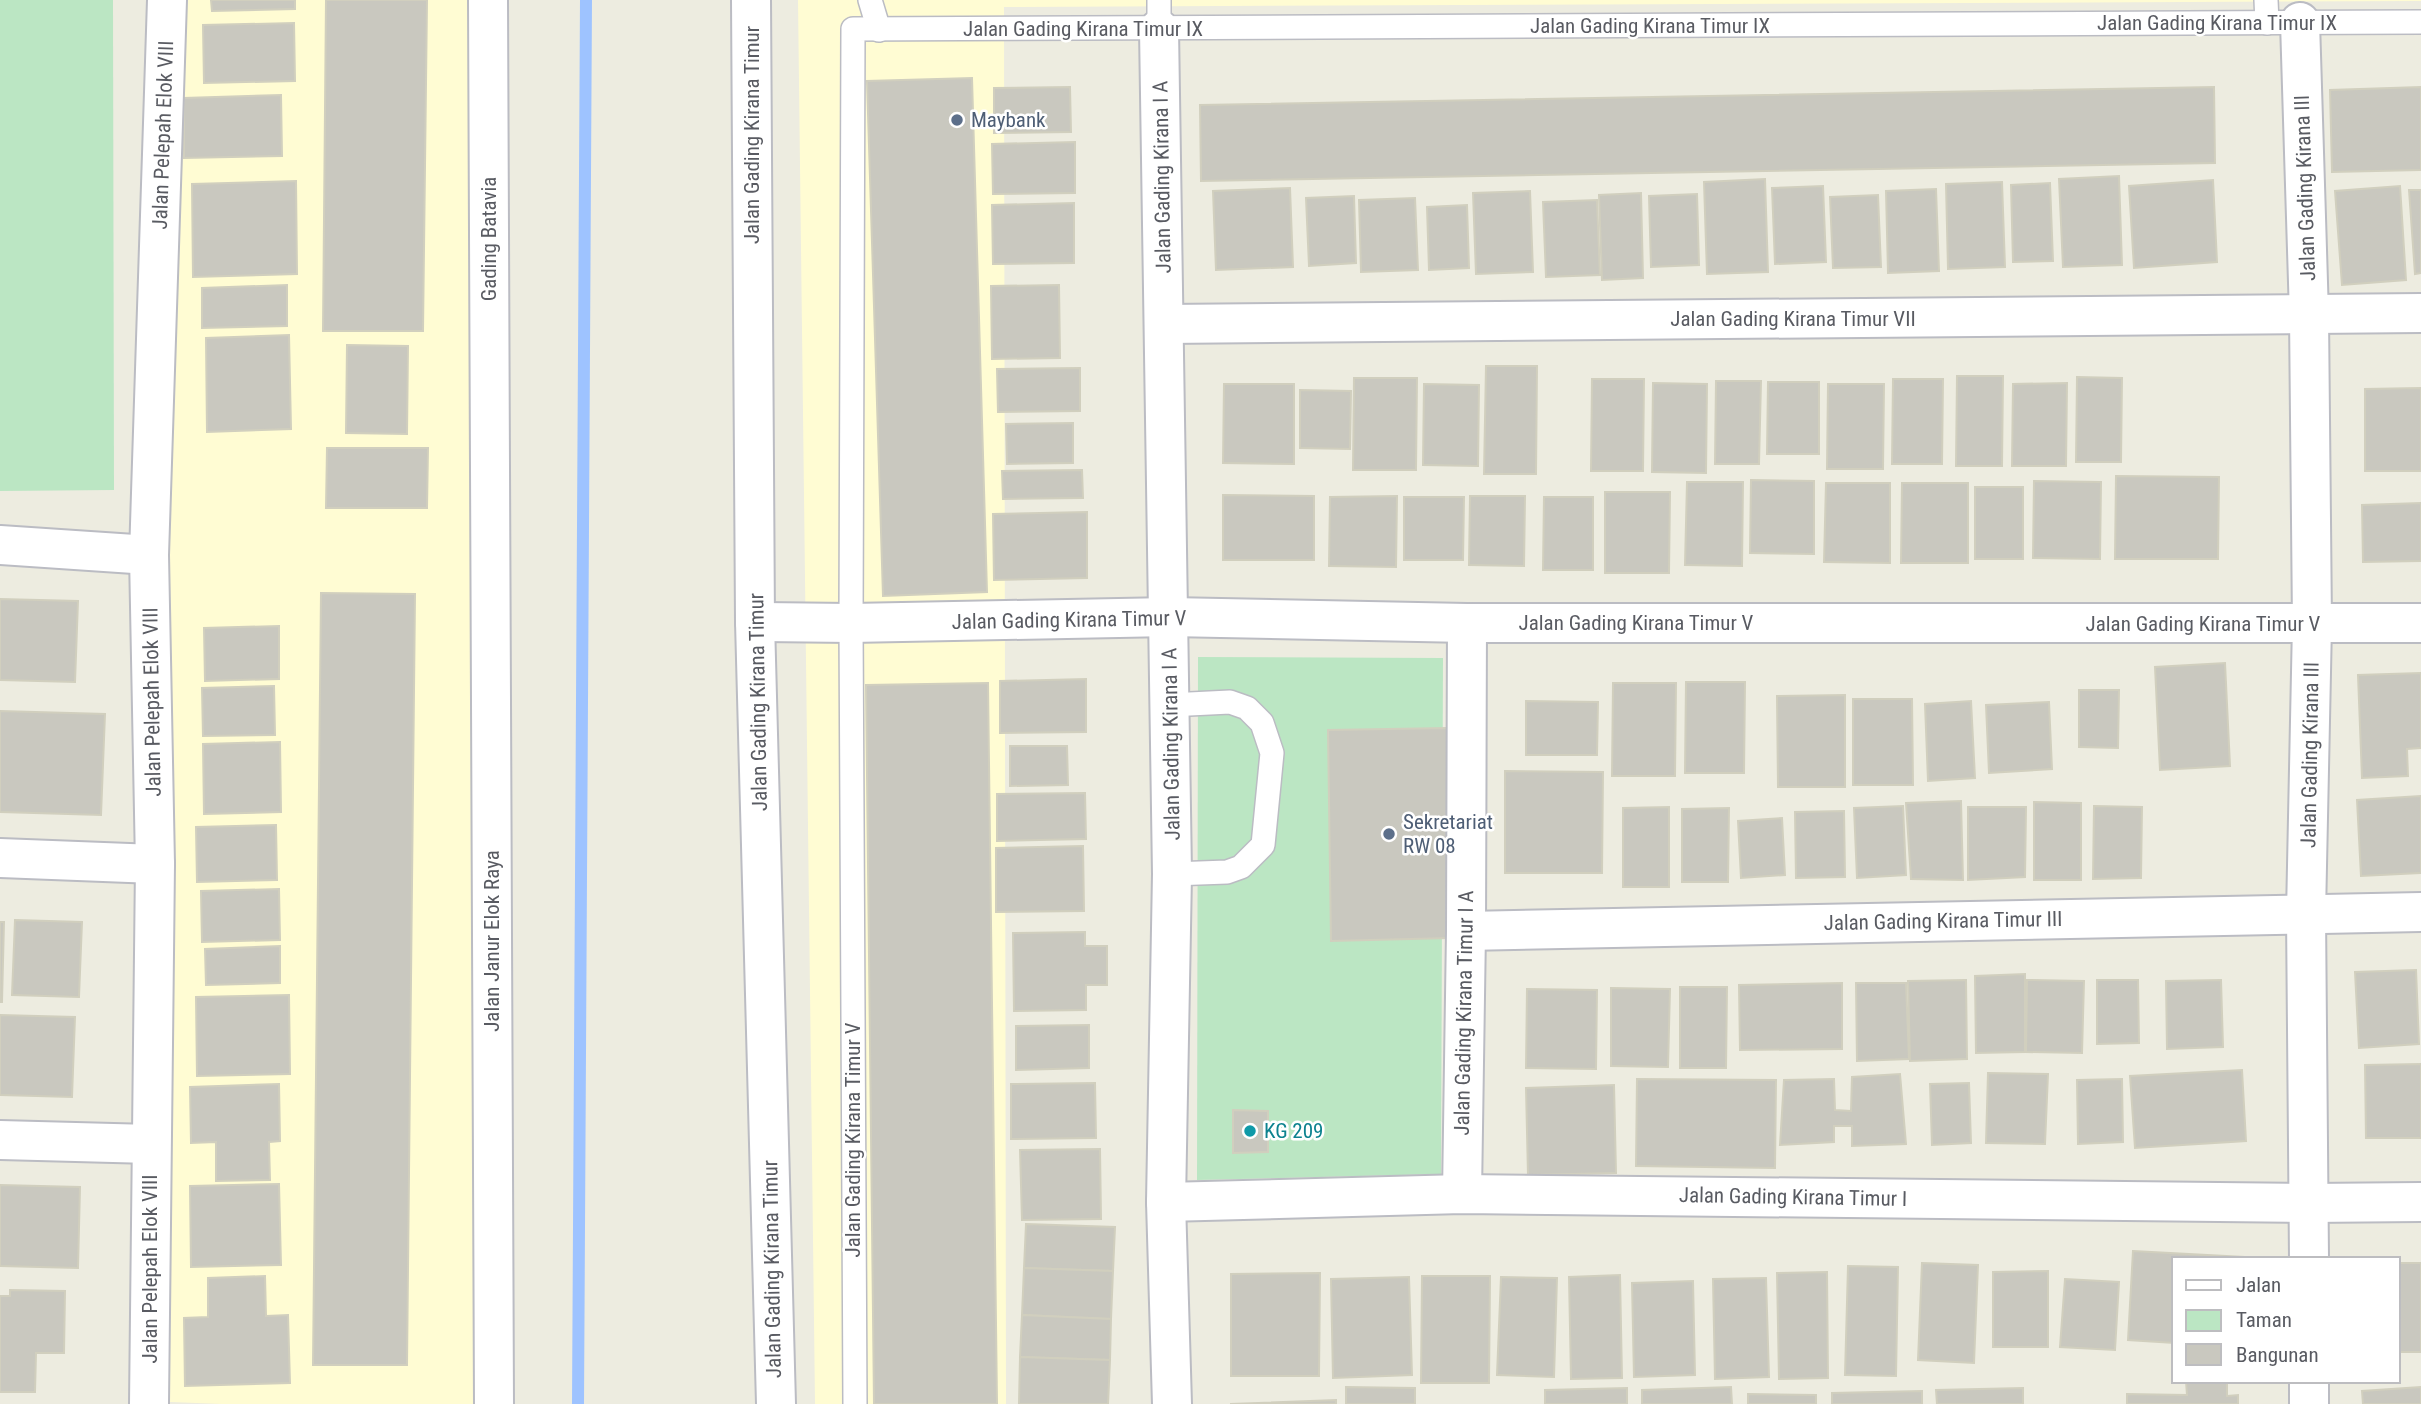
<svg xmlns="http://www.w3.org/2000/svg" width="2421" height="1404" font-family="'Roboto Condensed',sans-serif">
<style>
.commercial{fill:#fffcd3}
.green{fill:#bbe6c3}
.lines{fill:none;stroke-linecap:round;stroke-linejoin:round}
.stream{stroke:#9ec3ff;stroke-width:12}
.building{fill:#c9c8bf;stroke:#d1cfbe;stroke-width:2}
.service-casing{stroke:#bbbcc3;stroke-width:26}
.minor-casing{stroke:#bbbcc3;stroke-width:42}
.service{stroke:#fff;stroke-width:23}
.minor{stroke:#fff;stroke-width:38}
.service-dot{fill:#5c6f8a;stroke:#fff;stroke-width:2.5}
.culture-dot{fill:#0f9aa8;stroke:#fff;stroke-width:2.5}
.labels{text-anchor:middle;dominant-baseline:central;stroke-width:5;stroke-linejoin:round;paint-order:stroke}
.street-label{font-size:21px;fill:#595b62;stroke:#fff}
.service-label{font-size:21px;fill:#4e5e75;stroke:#fff;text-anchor:start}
.culture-label{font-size:21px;fill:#0d838f;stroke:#fff;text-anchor:start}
</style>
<rect width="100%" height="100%" fill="#edece0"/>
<g class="commercial">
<polygon points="157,0 498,0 503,1404 222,1404 145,1401"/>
<polygon points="798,0 2421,0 2421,1 1004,7 1006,1404 815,1404"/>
</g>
<g class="green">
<polygon points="0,0 113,0 114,490 0,491"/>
<polygon points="1198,657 1443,658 1441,1174 1197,1180"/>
</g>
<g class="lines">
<polyline class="stream" points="578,1404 586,0"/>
</g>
<g class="building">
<polygon points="211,0 295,0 295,9 212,11"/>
<polygon points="326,0 427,0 423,331 323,331"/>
<polygon points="294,23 295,81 204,83 203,25"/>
<polygon points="972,78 987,592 883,596 867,81"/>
<polygon points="1070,87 1071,132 994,133 994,88"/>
<polygon points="2214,87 2215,163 1201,181 1200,105"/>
<polygon points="2421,87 2421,170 2332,172 2330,90"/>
<polygon points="281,95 282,156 184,158 184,98"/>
<polygon points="1075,142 1075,193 993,194 992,144"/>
<polygon points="2119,176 2122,265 2063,267 2059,179"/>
<polygon points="1765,179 1768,272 1707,274 1704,182"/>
<polygon points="2213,180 2217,262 2134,268 2129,186"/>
<polygon points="296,181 297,274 193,277 192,184"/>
<polygon points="2002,182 2005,267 1948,269 1946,184"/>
<polygon points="2050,183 2053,261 2013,262 2011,185"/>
<polygon points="1823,186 1826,262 1775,264 1772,188"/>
<polygon points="2400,186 2406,280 2342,285 2335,191"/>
<polygon points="1290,188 1293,267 1216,270 1213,191"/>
<polygon points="1936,189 1939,271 1888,273 1886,191"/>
<polygon points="2409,190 2421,190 2421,273 2415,274"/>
<polygon points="1530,191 1533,272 1476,274 1473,193"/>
<polygon points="1641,193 1643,278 1602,280 1599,195"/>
<polygon points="1697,194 1699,265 1651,267 1649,196"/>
<polygon points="1878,195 1881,267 1833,268 1830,197"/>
<polygon points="1354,196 1356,263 1309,266 1306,198"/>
<polygon points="1415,198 1418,270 1361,272 1359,200"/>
<polygon points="1597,200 1600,275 1546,277 1543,202"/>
<polygon points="1074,203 1074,263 993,264 992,205"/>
<polygon points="1467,205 1469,268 1429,270 1427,207"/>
<polygon points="287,285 287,326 202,328 202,288"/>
<polygon points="1059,285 1060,358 992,359 991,286"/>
<polygon points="289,335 291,429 207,432 206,338"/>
<polygon points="347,345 408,346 407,434 346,433"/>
<polygon points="1486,366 1537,366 1536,474 1484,474"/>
<polygon points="1080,368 1080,411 998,412 997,369"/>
<polygon points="1957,376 2003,376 2002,466 1956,466"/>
<polygon points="2077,377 2122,378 2121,462 2076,462"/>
<polygon points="1354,378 1417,378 1416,470 1353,470"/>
<polygon points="1592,379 1644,379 1643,471 1591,471"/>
<polygon points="1893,379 1943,379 1942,464 1892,464"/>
<polygon points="1716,381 1761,381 1759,464 1715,464"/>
<polygon points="1768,382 1819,382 1819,454 1767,454"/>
<polygon points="1653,383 1707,384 1706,473 1652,472"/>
<polygon points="2067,383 2066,466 2012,466 2013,384"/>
<polygon points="1224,384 1294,384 1294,464 1223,463"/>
<polygon points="1424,384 1479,385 1478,466 1423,465"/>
<polygon points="1828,384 1884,384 1883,469 1827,469"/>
<polygon points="2421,388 2421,471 2365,471 2365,389"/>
<polygon points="1300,390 1351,391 1350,449 1300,448"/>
<polygon points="1073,423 1073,463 1007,464 1006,424"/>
<polygon points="327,448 428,448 427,508 326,508"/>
<polygon points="1082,470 1083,498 1003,499 1002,471"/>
<polygon points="2116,476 2219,477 2218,559 2115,559"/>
<polygon points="1751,480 1814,481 1814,554 1750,553"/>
<polygon points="2034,481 2101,482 2100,559 2033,558"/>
<polygon points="1687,482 1743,482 1742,566 1685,565"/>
<polygon points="1826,483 1890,483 1890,563 1824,562"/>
<polygon points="1902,483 1968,483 1968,563 1901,563"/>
<rect x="1975" y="487" width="48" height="72"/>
<polygon points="1605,492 1670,492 1669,573 1605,573"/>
<polygon points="1223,495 1314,496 1314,560 1223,560"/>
<polygon points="1397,496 1396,567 1329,566 1330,497"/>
<polygon points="1470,496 1525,496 1524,566 1469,565"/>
<polygon points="1404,497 1464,497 1463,560 1404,560"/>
<polygon points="1544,497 1593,497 1593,570 1543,570"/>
<polygon points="2421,503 2421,561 2363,562 2362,505"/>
<polygon points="1087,512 1087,578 994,580 993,514"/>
<polygon points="321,593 415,594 407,1365 313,1365"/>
<polygon points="0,599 78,601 75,682 0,680"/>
<polygon points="279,626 279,679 205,681 204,628"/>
<polygon points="2225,663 2230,766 2160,770 2155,667"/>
<polygon points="2421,673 2421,748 2407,749 2408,776 2362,778 2358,675"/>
<polygon points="1086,679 1086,732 1000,733 1000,681"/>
<polygon points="1686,682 1745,682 1744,773 1685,773"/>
<polygon points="988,683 997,1404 874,1404 866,685"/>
<polygon points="1613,683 1676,683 1675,776 1612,776"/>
<polygon points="274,686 275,735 203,736 202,688"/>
<polygon points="2079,690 2119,690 2118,748 2079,747"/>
<polygon points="1845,695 1845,787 1778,787 1777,696"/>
<polygon points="1853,699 1912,699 1913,785 1853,785"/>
<polygon points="1526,701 1598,702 1597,755 1526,755"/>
<polygon points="1971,701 1975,778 1928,781 1925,704"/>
<polygon points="2049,702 2052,769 1989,773 1986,705"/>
<polygon points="0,711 105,714 101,815 0,812"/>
<polygon points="1447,728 1450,938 1331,941 1328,730"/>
<polygon points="280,742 281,812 204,814 203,744"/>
<polygon points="1010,746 1067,746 1068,785 1010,786"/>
<polygon points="1505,771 1603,772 1602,873 1505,873"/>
<polygon points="1085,793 1086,839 997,841 997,794"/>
<polygon points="2421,796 2421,873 2361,876 2357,800"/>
<polygon points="1961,801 1963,880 1911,879 1906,803"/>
<polygon points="2034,802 2081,803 2081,880 2034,880"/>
<polygon points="1903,806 1906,875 1857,878 1854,808"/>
<polygon points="2094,806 2142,807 2141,878 2093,879"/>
<polygon points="1669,807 1669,887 1623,887 1623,808"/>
<polygon points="1968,807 2026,807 2025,877 1968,880"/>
<polygon points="1729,808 1728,882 1682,882 1682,809"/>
<polygon points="1844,811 1845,877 1796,878 1795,812"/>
<polygon points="1782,818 1785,875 1741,878 1738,821"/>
<polygon points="276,825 277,880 197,882 196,827"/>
<polygon points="1083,846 1084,911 996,912 996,848"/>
<polygon points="279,889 280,940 202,942 201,891"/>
<polygon points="15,920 82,922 79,997 12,995"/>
<polygon points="0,922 4,922 2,1002 0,1002"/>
<polygon points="1085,932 1085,946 1107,946 1107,985 1086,985 1086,1010 1014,1011 1013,933"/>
<polygon points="280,946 280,983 206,985 205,949"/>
<polygon points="2416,970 2419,1044 2359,1048 2355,972"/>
<polygon points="2025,974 2025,1052 1976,1053 1975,976"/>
<polygon points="1966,980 1967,1059 1910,1061 1908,981"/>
<polygon points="2027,980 2084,981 2082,1053 2026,1052"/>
<polygon points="2097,980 2138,980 2139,1043 2097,1044"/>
<polygon points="2221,980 2223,1047 2167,1049 2166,981"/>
<polygon points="1842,983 1842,1049 1740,1050 1739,985"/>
<polygon points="1856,983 1906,983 1909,1059 1857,1061"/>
<polygon points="1680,987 1727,987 1726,1068 1680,1068"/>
<polygon points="1611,988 1670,989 1668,1067 1611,1066"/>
<polygon points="1527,989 1597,990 1596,1069 1526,1068"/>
<polygon points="289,995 290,1074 197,1076 196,997"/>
<polygon points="0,1015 75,1017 72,1097 0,1095"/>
<polygon points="1089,1025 1089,1068 1016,1070 1016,1026"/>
<polygon points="2421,1064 2421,1138 2366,1138 2365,1065"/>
<polygon points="2242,1070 2246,1141 2135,1148 2130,1076"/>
<polygon points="1988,1073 2048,1074 2045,1144 1986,1143"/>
<polygon points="1900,1074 1906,1144 1852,1146 1852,1126 1834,1126 1834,1142 1780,1145 1784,1080 1834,1079 1835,1110 1851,1111 1852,1077"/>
<polygon points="1637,1079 1776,1080 1775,1168 1636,1166"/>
<polygon points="2122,1079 2123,1142 2078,1144 2077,1080"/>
<polygon points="1095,1083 1096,1138 1011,1139 1011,1084"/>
<polygon points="1969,1083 1971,1143 1932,1145 1930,1084"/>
<polygon points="279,1084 280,1141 269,1142 270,1180 216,1181 216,1142 191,1143 190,1087"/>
<polygon points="1614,1085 1616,1173 1528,1175 1526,1088"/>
<polygon points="1233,1110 1268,1111 1268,1152 1233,1153"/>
<polygon points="1100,1149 1101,1219 1022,1220 1020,1150"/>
<polygon points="279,1184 281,1265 191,1267 190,1186"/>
<polygon points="0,1185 80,1187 78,1268 0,1266"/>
<polygon points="1026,1224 1115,1227 1113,1271 1024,1268"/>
<polygon points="2133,1251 2244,1257 2244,1259 2174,1259 2174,1343 2128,1340"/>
<polygon points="1922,1263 1978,1265 1974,1363 1918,1360"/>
<rect x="2398" y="1263" width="23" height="89"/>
<polygon points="1848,1266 1898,1267 1896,1376 1845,1375"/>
<polygon points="1024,1268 1113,1271 1111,1319 1022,1315"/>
<polygon points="2048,1271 2048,1347 1993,1347 1993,1272"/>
<polygon points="1827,1272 1828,1378 1779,1379 1777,1273"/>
<polygon points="1320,1273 1319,1376 1231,1376 1231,1274"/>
<polygon points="1620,1275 1622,1378 1571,1379 1569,1277"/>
<polygon points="265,1276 266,1316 288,1315 290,1383 185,1386 184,1318 208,1317 208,1278"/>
<polygon points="1422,1276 1490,1276 1489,1383 1421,1383"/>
<polygon points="1409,1277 1412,1375 1333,1378 1331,1279"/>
<polygon points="1501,1277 1557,1278 1554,1377 1497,1375"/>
<polygon points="1766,1278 1769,1377 1715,1379 1713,1279"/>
<polygon points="2065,1279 2119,1282 2115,1350 2060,1347"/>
<polygon points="1693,1281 1695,1375 1634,1377 1632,1283"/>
<polygon points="10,1290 65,1291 64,1353 36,1353 35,1392 0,1392 0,1296 10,1296"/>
<polygon points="1022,1315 1111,1319 1110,1360 1020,1357"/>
<polygon points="1020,1357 1110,1360 1108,1404 1019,1404"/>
<polygon points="2186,1381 2227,1381 2227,1396 2238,1395 2238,1404 2127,1404 2127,1394 2187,1395"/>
<polygon points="1346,1387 1415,1388 1415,1404 1346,1404"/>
<polygon points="1731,1387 1732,1404 1642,1404 1642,1390"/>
<polygon points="2421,1387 2421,1404 2363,1404 2362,1391"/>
<polygon points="1627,1388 1627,1404 1545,1404 1545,1390"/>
<polygon points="2023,1388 2023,1404 1937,1404 1936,1390"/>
<polygon points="1922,1391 1922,1404 1832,1404 1832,1393"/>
<polygon points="1748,1394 1816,1395 1816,1404 1748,1404"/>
<polygon points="1336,1400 1336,1404 1230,1404"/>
</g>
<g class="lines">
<defs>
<g id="service">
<polyline points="870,0 879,30"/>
<polyline points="1159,0 1159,29"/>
<polyline points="2266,0 2267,23"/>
<polyline points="1169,705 1230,702 1247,708 1262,723 1272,753 1263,845 1241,867 1227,872 1172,874"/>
<polyline points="855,1404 851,623 853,29 2421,22"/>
</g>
<g id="minor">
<polyline points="488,0 494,1404"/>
<polyline points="751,0 755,622 776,1404"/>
<polyline points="2300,22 2309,315 2312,624 2306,914 2309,1259"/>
<polyline points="1159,29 1172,874 1166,1202 1172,1404"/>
<polyline points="1165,324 2421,313"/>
<polyline points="0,545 149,555"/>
<polyline points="755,622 851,623 1170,617 1467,623 2421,623"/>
<polyline points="0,858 155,864"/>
<polyline points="1466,931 2421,912"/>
<polyline points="0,1140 151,1144"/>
<polyline points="1462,1194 1466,931 1467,623"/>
<polyline points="1166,1202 1462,1194 2309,1203 2421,1202"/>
<polyline points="149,1404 155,864 149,555 167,0"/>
<polyline points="2309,1404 2309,1381"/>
</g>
</defs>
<use href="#service" class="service-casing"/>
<use href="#minor" class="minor-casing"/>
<use href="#service" class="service"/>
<use href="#minor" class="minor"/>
</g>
<g class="service-dot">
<circle cx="957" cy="120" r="7"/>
<circle cx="1389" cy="834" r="7"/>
</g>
<circle class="culture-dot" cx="1250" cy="1131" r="7"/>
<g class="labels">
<g class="street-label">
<text x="2217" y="23">Jalan Gading Kirana Timur IX</text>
<text x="1650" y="26">Jalan Gading Kirana Timur IX</text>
<text x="1083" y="29">Jalan Gading Kirana Timur IX</text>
<text transform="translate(163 135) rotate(-88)">Jalan Pelepah Elok VIII</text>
<text transform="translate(752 135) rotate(-90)">Jalan Gading Kirana Timur</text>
<text transform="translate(1162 177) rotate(-91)">Jalan Gading Kirana I A</text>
<text transform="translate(2305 188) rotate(-92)">Jalan Gading Kirana III</text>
<text transform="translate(489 239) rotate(-90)">Gading Batavia</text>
<text x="1793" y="319">Jalan Gading Kirana Timur VII</text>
<text transform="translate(1069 620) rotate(-1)">Jalan Gading Kirana Timur V</text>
<text x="1636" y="623">Jalan Gading Kirana Timur V</text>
<text x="2203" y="624">Jalan Gading Kirana Timur V</text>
<text transform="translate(152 702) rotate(-91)">Jalan Pelepah Elok VIII</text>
<text transform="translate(758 702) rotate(-91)">Jalan Gading Kirana Timur</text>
<text transform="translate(1171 744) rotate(-91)">Jalan Gading Kirana I A</text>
<text transform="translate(2310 755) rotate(-89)">Jalan Gading Kirana III</text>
<text transform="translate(1943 921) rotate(-1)">Jalan Gading Kirana Timur III</text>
<text transform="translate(492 941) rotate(-90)">Jalan Janur Elok Raya</text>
<text transform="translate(1464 1013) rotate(-89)">Jalan Gading Kirana Timur I A</text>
<text transform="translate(853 1140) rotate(-90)">Jalan Gading Kirana Timur V</text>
<text transform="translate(1793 1197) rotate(1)">Jalan Gading Kirana Timur I</text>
<text transform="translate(150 1269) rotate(-90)">Jalan Pelepah Elok VIII</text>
<text transform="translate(772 1269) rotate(-91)">Jalan Gading Kirana Timur</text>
</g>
<g class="service-label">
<text x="971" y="120">Maybank</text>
<text x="1403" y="822">Sekretariat<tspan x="1403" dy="24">RW 08</tspan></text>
</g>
<g class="culture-label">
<text x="1264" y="1131">KG 209</text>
</g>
</g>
<rect x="2172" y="1257" width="228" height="126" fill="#ffffff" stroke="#bdbdc0" stroke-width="2"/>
<rect x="2186" y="1280" width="35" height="10" fill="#ffffff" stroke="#bdbdc0" stroke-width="2"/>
<text x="2236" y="1292" font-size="21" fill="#595b62">Jalan</text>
<rect x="2186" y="1310" width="35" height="21" fill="#bbe6c3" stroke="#bdbdc0" stroke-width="2"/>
<text x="2236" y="1327" font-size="21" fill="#595b62">Taman</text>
<rect x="2186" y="1344" width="35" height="21" fill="#c9c8bf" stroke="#bdbdc0" stroke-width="2"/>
<text x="2236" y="1362" font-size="21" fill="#595b62">Bangunan</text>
</svg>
